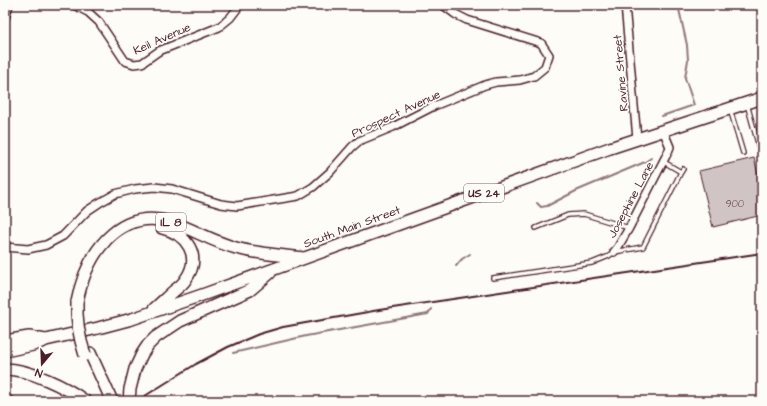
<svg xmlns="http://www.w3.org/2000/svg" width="767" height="406" font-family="'Architects Daughter',sans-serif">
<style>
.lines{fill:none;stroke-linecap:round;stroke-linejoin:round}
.stream{stroke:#91777b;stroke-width:2}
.building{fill:#d0c5c4;stroke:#4a1f2b}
.lane-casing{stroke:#4a1f2b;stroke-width:6}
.street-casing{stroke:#4a1f2b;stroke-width:10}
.primary-casing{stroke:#4a1f2b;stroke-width:14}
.lane{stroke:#fdfcf7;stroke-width:3.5}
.street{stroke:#fdfcf7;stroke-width:7}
.primary{stroke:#fdfcf7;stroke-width:11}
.rail{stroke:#4a1f2b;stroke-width:2}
.primary-bridge-casing{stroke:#4a1f2b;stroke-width:14;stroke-linecap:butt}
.primary-bridge{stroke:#fdfcf7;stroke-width:11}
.labels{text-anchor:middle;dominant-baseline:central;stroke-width:3.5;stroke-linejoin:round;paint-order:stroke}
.number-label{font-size:10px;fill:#6c4851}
.shield{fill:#fdfcf7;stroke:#806168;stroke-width:1}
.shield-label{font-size:11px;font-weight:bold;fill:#4a1f2b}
.street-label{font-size:12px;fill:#4a1f2b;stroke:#fdfcf7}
</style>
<rect width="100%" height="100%" fill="#fdfcf7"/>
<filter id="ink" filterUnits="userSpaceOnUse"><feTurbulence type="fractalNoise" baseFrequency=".025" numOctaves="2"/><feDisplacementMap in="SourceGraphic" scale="8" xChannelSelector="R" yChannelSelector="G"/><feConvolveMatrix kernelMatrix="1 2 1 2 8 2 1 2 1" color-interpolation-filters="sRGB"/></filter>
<g filter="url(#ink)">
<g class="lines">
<g class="stream">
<polyline points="662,116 694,105 685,78 688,60 687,45 678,5"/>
<polyline points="537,203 541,207 547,206 576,191 645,162 651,158"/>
<polyline points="456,266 462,259 470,254"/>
<polyline points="233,353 306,336 428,314 431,309"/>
</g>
</g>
<g class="building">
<polygon points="754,158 762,191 762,215 713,227 699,171"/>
<polygon points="8,394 19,401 5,401"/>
</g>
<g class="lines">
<defs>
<g id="lane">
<polyline points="747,104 762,158"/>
<polyline points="730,109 743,153"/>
<polyline points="664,162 681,172 683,169"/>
<polyline points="536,228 568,215 584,214 629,228"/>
<polyline points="493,278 592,263 609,256 614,252 643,247 681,172"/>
</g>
<g id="street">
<polyline points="74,5 88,12 99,22 125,61 134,64 142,63 159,51 219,27 230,18 240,5"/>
<polyline points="625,5 637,139"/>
<polyline points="5,18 9,5"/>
<polyline points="5,247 28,249 46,245 63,236 87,211 99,203 115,194 135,189 154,187 172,189 221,204 237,206 298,196 313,187 330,172 352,147 359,141 393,127 434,106 485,85 496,82 520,80 534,76 545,67 549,55 541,43 467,20 455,14 443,5"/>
<polyline points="614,252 618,247 629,228 668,152 670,147 663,130"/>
</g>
<g id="primary">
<path d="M77 302C86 256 116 207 171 222 193 229 213 242 236 248 258 254 281 255 303 258"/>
<path d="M154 309C161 303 168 296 175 290 179 287 183 284 186 279 202 256 187 234 162 228"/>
<polyline points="5,341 29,337 45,340"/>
<polyline points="5,351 33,345 46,340 98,328 132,319 202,295 610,148 762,98"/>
<polyline points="90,353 112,401"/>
<path d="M5 369C29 369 66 387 85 401"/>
<polyline points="129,401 130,389 135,369 142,354 148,345 156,337 180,321 250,290 270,273"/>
</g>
</defs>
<use href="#lane" class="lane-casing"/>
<use href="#street" class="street-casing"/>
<use href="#primary" class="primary-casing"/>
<use href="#lane" class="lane"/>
<use href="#street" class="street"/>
<use href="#primary" class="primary"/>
<polyline class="rail" points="137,401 196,364 228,347 259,334 283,327 379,310 762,253"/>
<defs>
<path id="primary-bridge" d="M77 302C76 321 79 337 85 355"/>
</defs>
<use href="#primary-bridge" class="primary-bridge-casing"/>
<use href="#primary-bridge" class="primary-bridge"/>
</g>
</g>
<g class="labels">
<g class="number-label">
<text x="735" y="204">900</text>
</g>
<g class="shield">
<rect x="464" y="184" width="40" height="18" rx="3"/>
<rect x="156" y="213" width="30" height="18" rx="3"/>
</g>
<g class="shield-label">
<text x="484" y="193">US 24</text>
<text x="171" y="222">IL 8</text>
</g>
<g class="street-label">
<text transform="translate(162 39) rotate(-24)">Keil Avenue</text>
<text transform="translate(621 73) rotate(-95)">Ravine Street</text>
<text transform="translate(396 114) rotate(-25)">Prospect Avenue</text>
<text transform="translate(631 200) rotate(-62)">Josephine Lane</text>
<text transform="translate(352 227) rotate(-20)">South Main Street</text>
</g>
</g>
<rect width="767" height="406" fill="none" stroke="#fdfcf7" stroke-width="20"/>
<rect x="10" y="10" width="747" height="386" fill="none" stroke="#4a1f2b" stroke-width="1.5" filter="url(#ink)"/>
<g transform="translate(42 364) rotate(199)" stroke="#fdfcf7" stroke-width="3" paint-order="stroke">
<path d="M0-3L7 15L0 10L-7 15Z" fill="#4a1f2b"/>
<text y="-6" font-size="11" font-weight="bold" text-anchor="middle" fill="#4a1f2b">N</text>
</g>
</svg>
